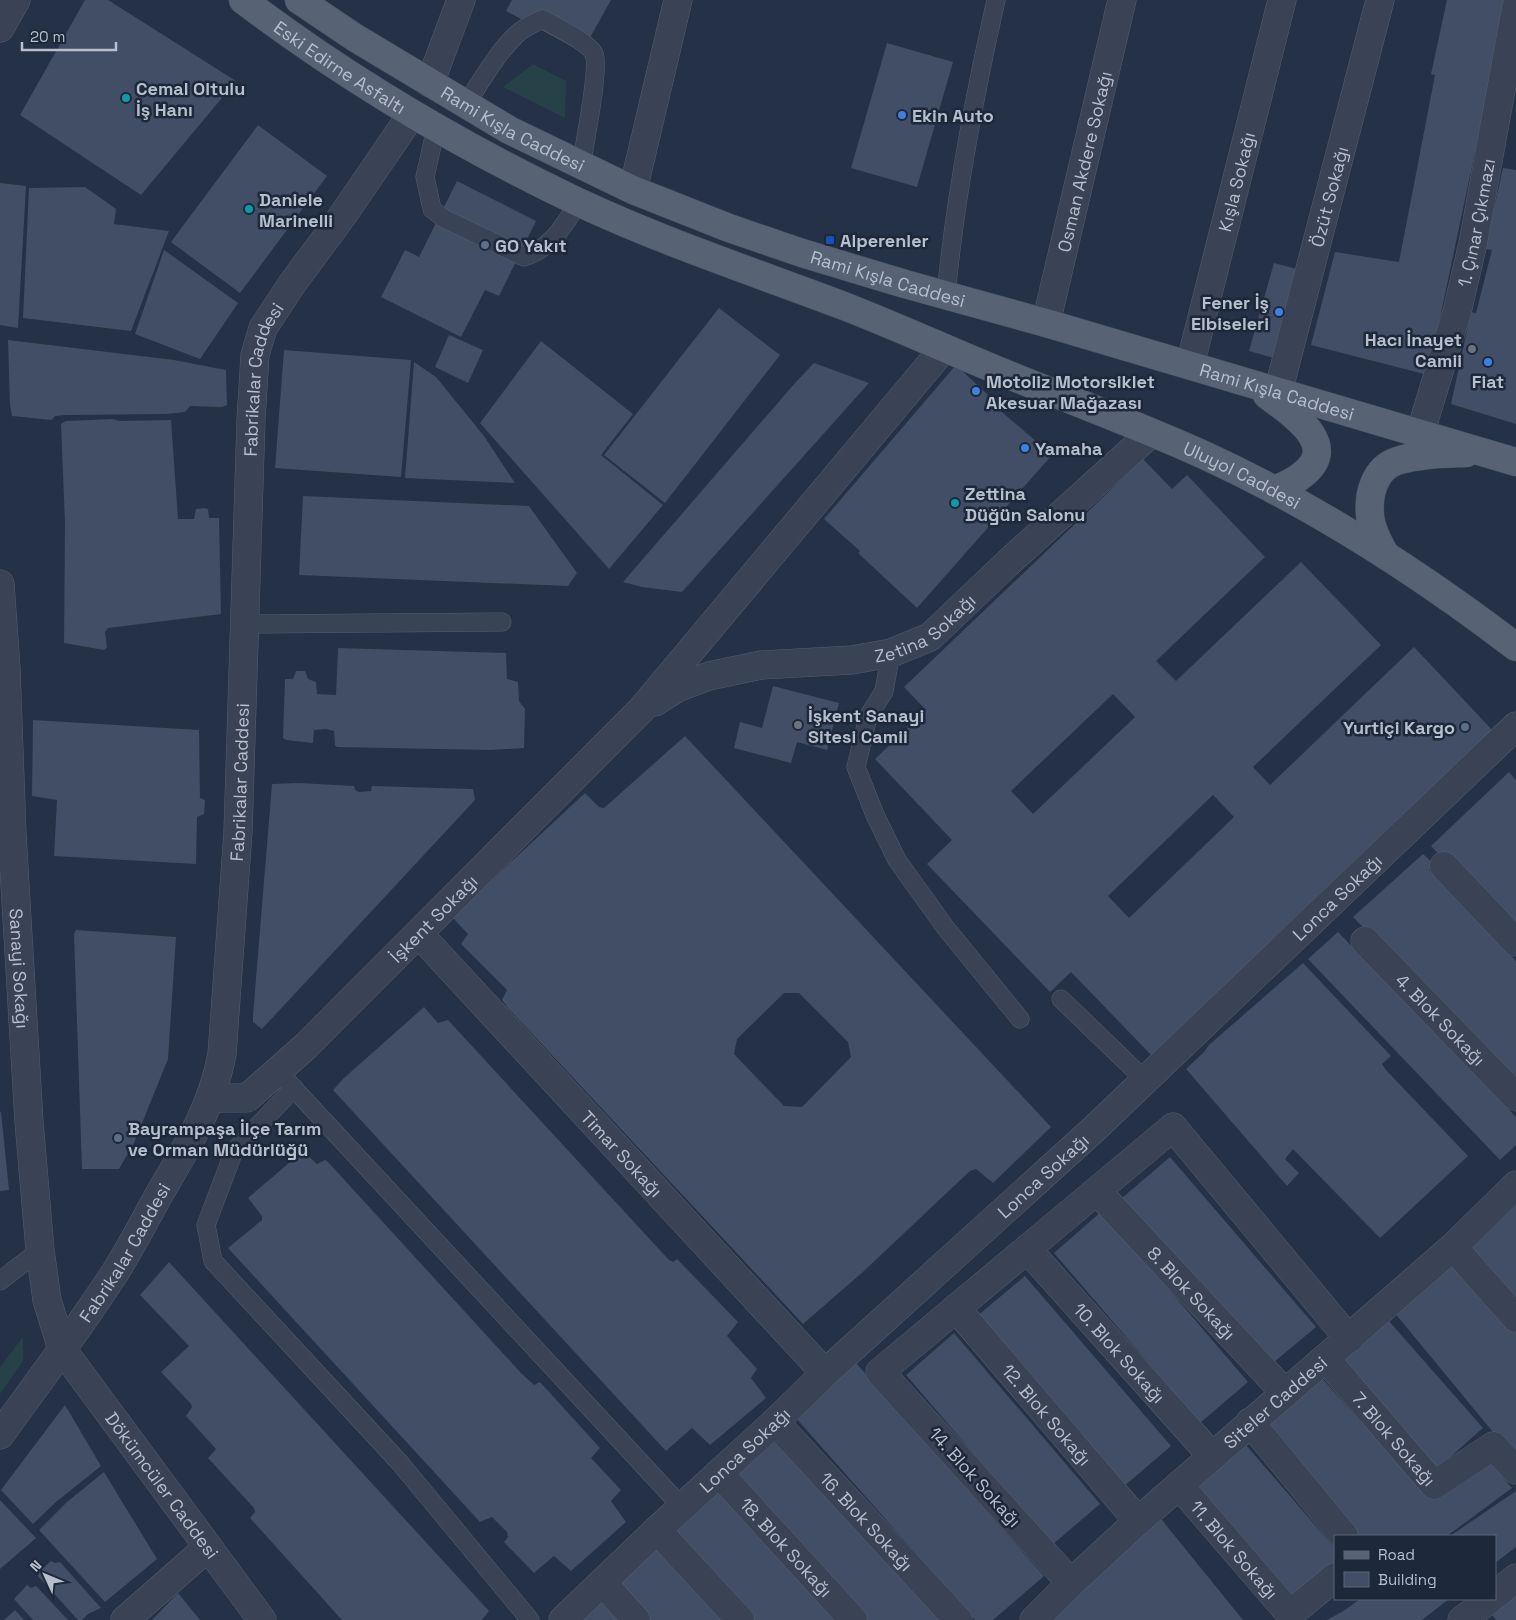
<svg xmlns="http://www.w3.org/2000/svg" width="1516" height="1620" font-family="'Space Grotesk',sans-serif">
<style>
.green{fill:#264147}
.building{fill:#414e66;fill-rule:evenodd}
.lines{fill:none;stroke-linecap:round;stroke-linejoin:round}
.service-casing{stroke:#555e6f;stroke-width:19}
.minor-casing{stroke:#555e6f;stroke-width:29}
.tertiary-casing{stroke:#555e6f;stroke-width:29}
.primary-casing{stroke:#434c5e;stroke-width:29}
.service{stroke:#394355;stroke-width:18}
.minor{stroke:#394355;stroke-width:28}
.tertiary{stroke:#394355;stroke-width:28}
.primary{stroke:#576275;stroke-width:28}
.culture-dot{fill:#0f9aa8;stroke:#1d283a;stroke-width:2}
.shop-dot{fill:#3f7fe0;stroke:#1d283a;stroke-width:2}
.transit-dot{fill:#1a4fb4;stroke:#1d283a;stroke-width:2}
.service-dot{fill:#5c6f8a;stroke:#1d283a;stroke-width:2}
.worship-dot{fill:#6b7280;stroke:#1d283a;stroke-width:2}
.labels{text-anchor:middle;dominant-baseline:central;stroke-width:5;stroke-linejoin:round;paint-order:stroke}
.street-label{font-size:18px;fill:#b7bfce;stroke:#1d283a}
.poi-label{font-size:18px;font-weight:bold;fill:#b7bfce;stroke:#1d283a;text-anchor:start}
</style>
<rect width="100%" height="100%" fill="#243146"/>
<g class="green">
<polygon points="533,64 566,81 565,118 503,87"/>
<polygon points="23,1337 23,1361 0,1394 0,1367"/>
</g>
<g class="building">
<polygon points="85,0 108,0 236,81 141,195 20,115"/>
<polygon points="512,0 611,0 582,52 506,11"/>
<polygon points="1447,0 1507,0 1428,375 1311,345 1335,252 1399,262 1435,75 1431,74"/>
<polygon points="887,43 953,62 917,187 851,168"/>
<polygon points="258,125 327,176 240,293 171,242"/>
<polygon points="1503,168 1516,170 1516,424 1451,404 1471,312 1476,313 1492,250 1485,249"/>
<polygon points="457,181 536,221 499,296 485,290 461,337 381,297 405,250 419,257"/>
<polygon points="0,183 26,186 18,328 0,325"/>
<polygon points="85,187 116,209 114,224 169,231 131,331 23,318 29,188"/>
<polygon points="164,250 238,303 200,359 135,334"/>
<polygon points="1274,263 1308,272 1284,361 1249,351"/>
<polygon points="719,308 780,355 665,503 604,455"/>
<polygon points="449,335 483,350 468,383 435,367"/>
<polygon points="8,340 174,360 226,370 227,405 222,407 190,406 185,412 166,414 65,415 55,416 52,420 12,416 10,405"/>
<polygon points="541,341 633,414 601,455 663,505 609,569 480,423"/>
<polygon points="284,350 411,360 401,477 275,468"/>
<polygon points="414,362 436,377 484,436 515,483 405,478"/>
<polygon points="814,363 869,383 682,592 642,587 623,582 795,383"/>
<polygon points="956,365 990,397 988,400 1052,455 917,608 858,553 860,551 824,519"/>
<polygon points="113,419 119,421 171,420 178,519 194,519 196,509 204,508 208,509 209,518 219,518 221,614 108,628 105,632 107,647 104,650 64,643 65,523 61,424 66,421"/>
<path d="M1143 459 1172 489 1187 475 1265 557 1156 661 1176 681 1301 562 1381 645 1253 767 1270 785 1414 647 1495 733 1154 1058 1071 972 1050 992 927 864 952 840 875 759 926 710 904 687ZM1113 694 1135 717 1033 814 1011 791ZM1213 795 1234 817 1129 918 1108 896Z"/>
<polygon points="303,496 529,506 577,573 568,586 299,575"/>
<polygon points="338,648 506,653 507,679 518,682 519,701 525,709 524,748 491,750 337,747 335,745 334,731 326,729 314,730 313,743 286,740 283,738 285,679 293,679 296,671 305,671 308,679 316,682 317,694 336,695"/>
<polygon points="773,686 839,703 827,750 797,742 791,763 734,748 740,722 762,728"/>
<polygon points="33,720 199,730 200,798 205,800 204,814 197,817 196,864 54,856 57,800 32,796"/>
<path d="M685 736 1051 1127 993 1183 976 1169 970 1171 864 1271 803 1324 508 1008 502 1000 507 990 461 944 468 934 452 917 585 793 599 807 604 808ZM784 993H799L848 1042 851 1057 802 1107 784 1106 734 1054 737 1039Z"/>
<polygon points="1509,772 1516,780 1516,936 1431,846"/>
<polygon points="299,783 354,786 355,790 359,792 371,791 372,786 473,789 475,800 262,1029 253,1022 253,1015 272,784"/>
<polygon points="1423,854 1434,864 1429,870 1516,961 1516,1083 1353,917"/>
<polygon points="76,930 176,937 168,1059 134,1143 119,1169 82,1169 74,934"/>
<polygon points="1338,932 1516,1117 1516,1145 1500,1160 1308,959"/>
<polygon points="1303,963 1391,1056 1382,1064 1386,1070 1468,1156 1380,1238 1293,1149 1285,1159 1299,1173 1287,1186 1186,1069 1204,1052 1209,1045"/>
<polygon points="424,1007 438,1023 448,1020 669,1260 673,1262 677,1259 738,1322 727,1336 757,1369 751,1378 766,1398 710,1445 692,1428 666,1451 333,1090 344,1078"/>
<polygon points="0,1112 1,1112 9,1190 0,1191"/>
<polygon points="303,1151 317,1164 325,1160 328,1162 521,1373 534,1385 540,1382 600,1448 591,1458 621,1490 611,1501 626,1522 571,1571 554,1556 534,1573 504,1542 508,1537 507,1532 492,1517 480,1522 228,1248 262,1220 262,1216 248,1198"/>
<polygon points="1170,1157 1316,1327 1267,1368 1122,1198"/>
<polygon points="1516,1193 1516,1309 1459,1242"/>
<polygon points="1102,1211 1248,1382 1200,1423 1054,1253"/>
<polygon points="1452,1254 1516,1331 1516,1460 1389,1306"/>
<polygon points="169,1262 489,1611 482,1620 342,1620 250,1518 255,1512 254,1508 208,1458 216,1449 186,1416 192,1407 191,1404 161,1372 189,1346 140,1295"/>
<polygon points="1025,1276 1171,1446 1122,1488 976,1317"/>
<polygon points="1381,1312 1483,1428 1431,1474 1329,1358"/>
<polygon points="954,1333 1100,1504 1052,1545 906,1375"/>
<polygon points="856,1363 1044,1576 993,1620 975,1620 795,1417"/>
<polygon points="1319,1375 1430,1499 1436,1497 1485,1456 1512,1488 1447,1536 1352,1536 1255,1424"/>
<polygon points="65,1405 101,1466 56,1502 33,1524 1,1490"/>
<polygon points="782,1435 946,1620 859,1620 733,1479"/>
<polygon points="1239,1437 1335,1548 1335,1562 1285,1599 1185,1483"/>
<polygon points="104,1472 157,1559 105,1602 39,1530 67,1502"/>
<polygon points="720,1488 838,1620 751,1620 672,1531"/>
<polygon points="1516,1491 1516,1547 1495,1563 1495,1536 1450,1536"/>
<polygon points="0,1500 36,1538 0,1569"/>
<polygon points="1157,1514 1243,1620 1049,1620"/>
<polygon points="662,1542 731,1620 644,1620 613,1585"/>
<polygon points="51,1561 55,1563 60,1562 101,1608 88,1614 82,1620 78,1620 38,1576 40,1571"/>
<polygon points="27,1585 31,1588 36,1586 68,1620 33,1620 14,1599"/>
<polygon points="1516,1589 1516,1620 1496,1620 1489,1611"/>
<polygon points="178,1593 200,1620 152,1620"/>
<polygon points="606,1596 628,1620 579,1620"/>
<polygon points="1360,1599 1449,1599 1422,1620 1327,1620 1345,1610"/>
<polygon points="15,1610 24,1620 4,1620"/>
</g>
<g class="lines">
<defs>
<g id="service">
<path d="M465 105C481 82 496 54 516 35 524 27 534 23 543 19 555 27 589 42 594 54 600 68 584 147 581 166"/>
<path d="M436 128 425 177 432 209 443 218 524 257C552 248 564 225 579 202"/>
<path d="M946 296C955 196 974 98 996 0"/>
<polyline points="244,624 502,622"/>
<polyline points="891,653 884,691 868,717 856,767 875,815 897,860 945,927 1020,1019"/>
<polyline points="1061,999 1145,1080"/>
<polyline points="286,1080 682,1507"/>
<polyline points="294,1088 234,1151 206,1225 213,1261 400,1463 530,1620"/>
<polyline points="0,1281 40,1250"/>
</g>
<g id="minor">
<polyline points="0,28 16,0"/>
<polyline points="430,83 461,0"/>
<polyline points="633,190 678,0"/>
<path id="s1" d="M1046 323 1122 0"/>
<path id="s2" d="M1190 365 1282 0"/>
<path id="s3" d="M1278 392 1380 0"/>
<path id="s4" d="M1420 434 1457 312 1473 243 1516 8"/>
<path id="s5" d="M0 584 6 668 12 834 29 1122 40 1250 47 1300 62 1349"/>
<path id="s6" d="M655 702 677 688 709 676 761 665 852 660 891 653 930 637 1011 560 1151 433"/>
<polyline points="1444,866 1516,942"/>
<path id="s7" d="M419 934 825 1373"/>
<path id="s8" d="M1365 941 1516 1097"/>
<path id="s9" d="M211 1098H247L306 1046 641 710 944 348"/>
<path id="s10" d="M1097 1191 1285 1393"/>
<polyline points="1453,1247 1516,1318"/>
<path id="s11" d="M1027 1249 1212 1456"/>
<path id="s12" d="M956 1308 1138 1521"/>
<path id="s13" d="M1326 1359 1434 1485 1493 1446 1516 1470"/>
<path id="s14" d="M775 1422 958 1620"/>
<polyline points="1250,1422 1344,1536"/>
<path id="s15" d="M719 1473 853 1620"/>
<path id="s16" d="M1179 1485 1290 1614 1335 1577"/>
<polyline points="657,1530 740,1620"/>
<polyline points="603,1583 636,1620"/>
<polyline points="1071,1583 880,1372 1173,1127 1349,1339"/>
<polyline points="1495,1595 1516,1578"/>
<polyline points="125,1620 208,1547"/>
<path id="s17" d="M563 1620 657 1530 775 1422 825 1373 1093 1130 1516 726"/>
<path id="s18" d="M1034 1620 1071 1583 1138 1521 1453 1247 1516 1185"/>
<polyline points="1462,1620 1490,1599"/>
</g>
<g id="tertiary">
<path id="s19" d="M62 1349 262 1620"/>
<path id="s20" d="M0 1435C39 1381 80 1327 116 1271 132 1245 146 1218 161 1191 188 1145 212 1108 222 1054L238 832 251 420 255 355 263 328 292 284 343 215 412 114"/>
</g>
<g id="primary">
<path id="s21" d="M243 0C346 78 459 145 576 201 663 242 754 272 844 306 898 327 950 351 1004 373 1070 400 1138 425 1204 455 1315 506 1419 573 1516 647"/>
<path id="s22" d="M299 0 354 37 509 130 633 190 729 228 802 253 905 284 1046 323 1516 462"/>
<path d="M1267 395C1291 413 1342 445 1302 475 1294 482 1284 486 1274 490"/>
<path d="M1385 554C1378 542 1371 529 1370 515 1368 494 1375 468 1397 461 1418 454 1444 454 1466 453"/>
</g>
</defs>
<use href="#service" class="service-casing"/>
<use href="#minor" class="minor-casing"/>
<use href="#tertiary" class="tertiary-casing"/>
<use href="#primary" class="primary-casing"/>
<use href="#service" class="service"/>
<use href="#minor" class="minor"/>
<use href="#tertiary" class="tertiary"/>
<use href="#primary" class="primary"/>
</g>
<g class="culture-dot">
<circle cx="126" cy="98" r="5"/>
<circle cx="249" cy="209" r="5"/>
<circle cx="955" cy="503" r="5"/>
</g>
<g class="shop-dot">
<circle cx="902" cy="115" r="5"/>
<circle cx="1279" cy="312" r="5"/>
<circle cx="1488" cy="362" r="5"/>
<circle cx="976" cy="391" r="5"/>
<circle cx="1025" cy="448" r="5"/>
</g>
<rect class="transit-dot" x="825" y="235" width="10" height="10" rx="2.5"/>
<g class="service-dot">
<circle cx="485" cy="245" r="5"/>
<circle cx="1465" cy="727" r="5"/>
<circle cx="118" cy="1138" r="5"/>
</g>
<g class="worship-dot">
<circle cx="1472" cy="349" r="5"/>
<circle cx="798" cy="725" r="5"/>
</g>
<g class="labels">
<g class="street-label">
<text stroke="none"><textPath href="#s21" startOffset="118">Eski Edirne Asfaltı</textPath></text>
<text stroke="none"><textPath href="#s22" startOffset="250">Rami Kışla Caddesi</textPath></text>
<text stroke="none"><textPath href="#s1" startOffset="166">Osman Akdere Sokağı</textPath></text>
<text stroke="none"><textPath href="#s2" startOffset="189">Kışla Sokağı</textPath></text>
<text stroke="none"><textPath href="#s3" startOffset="202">Özüt Sokağı</textPath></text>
<text stroke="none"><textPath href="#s4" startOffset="219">1. Çınar Çıkmazı</textPath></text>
<text stroke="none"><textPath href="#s22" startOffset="655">Rami Kışla Caddesi</textPath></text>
<text stroke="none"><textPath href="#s20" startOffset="1121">Fabrikalar Caddesi</textPath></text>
<text stroke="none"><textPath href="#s22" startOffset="1060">Rami Kışla Caddesi</textPath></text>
<text stroke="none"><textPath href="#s21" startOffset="1110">Uluyol Caddesi</textPath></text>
<text stroke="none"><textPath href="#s6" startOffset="286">Zetina Sokağı</textPath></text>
<text stroke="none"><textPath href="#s20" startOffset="716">Fabrikalar Caddesi</textPath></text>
<text stroke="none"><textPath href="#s17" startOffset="1059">Lonca Sokağı</textPath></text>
<text stroke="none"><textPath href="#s9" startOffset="295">İşkent Sokağı</textPath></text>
<text stroke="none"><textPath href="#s5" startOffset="385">Sanayi Sokağı</textPath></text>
<text stroke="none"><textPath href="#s8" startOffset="109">4. Blok Sokağı</textPath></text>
<text stroke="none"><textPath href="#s7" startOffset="299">Timar Sokağı</textPath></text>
<text stroke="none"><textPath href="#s17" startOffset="654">Lonca Sokağı</textPath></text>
<text stroke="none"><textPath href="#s20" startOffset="221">Fabrikalar Caddesi</textPath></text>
<text stroke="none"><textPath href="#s10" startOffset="139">8. Blok Sokağı</textPath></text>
<text stroke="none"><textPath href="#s11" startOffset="139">10. Blok Sokağı</textPath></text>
<text stroke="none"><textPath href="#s18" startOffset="325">Siteler Caddesi</textPath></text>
<text stroke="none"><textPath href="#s12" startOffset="140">12. Blok Sokağı</textPath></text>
<text stroke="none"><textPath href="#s13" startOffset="105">7. Blok Sokağı</textPath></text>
<text stroke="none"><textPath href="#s17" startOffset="249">Lonca Sokağı</textPath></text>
<text transform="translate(975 1477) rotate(48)">14. Blok Sokağı</text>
<text stroke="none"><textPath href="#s19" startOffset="169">Dökümcüler Caddesi</textPath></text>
<text stroke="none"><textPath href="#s14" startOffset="135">16. Blok Sokağı</textPath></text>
<text stroke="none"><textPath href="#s15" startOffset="100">18. Blok Sokağı</textPath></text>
<text stroke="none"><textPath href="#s16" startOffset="85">11. Blok Sokağı</textPath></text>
</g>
<g class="poi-label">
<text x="136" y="88">Cemal Oltulu<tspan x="136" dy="21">İş Hanı</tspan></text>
<text x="912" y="115">Ekin Auto</text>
<text x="259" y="199">Daniele<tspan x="259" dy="21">Marinelli</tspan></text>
<text x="840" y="240">Alperenler</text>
<text x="495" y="245">GO Yakıt</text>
<text x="1269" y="302" text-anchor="end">Fener İş<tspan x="1269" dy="21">Elbiseleri</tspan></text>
<text x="1462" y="339" text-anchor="end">Hacı İnayet<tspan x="1462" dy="21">Camii</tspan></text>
<text x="986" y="381">Motoliz Motorsiklet<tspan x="986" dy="21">Akesuar Mağazası</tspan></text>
<text x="1488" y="381" text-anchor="middle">Fiat</text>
<text x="1035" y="448">Yamaha</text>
<text x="965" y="493">Zettina<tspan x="965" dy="21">Düğün Salonu</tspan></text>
<text x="808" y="715">İşkent Sanayi<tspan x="808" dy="21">Sitesi Camii</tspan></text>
<text x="1455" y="727" text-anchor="end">Yurtiçi Kargo</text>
<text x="128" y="1128">Bayrampaşa İlçe Tarım<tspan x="128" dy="21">ve Orman Müdürlüğü</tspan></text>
</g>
</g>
<rect x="1334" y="1535" width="162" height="65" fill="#1d283a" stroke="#5b6475"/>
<rect x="1344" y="1551" width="25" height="8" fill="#576275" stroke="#5b6475"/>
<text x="1378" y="1560" font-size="15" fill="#b7bfce">Road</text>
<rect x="1344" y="1572" width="25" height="15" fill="#414e66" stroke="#5b6475"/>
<text x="1378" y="1585" font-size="15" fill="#b7bfce">Building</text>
<g transform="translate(45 1575) rotate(314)" stroke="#1d283a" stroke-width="4" paint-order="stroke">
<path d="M0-4L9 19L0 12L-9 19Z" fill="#b7bfce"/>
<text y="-8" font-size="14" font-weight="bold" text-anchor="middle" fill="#b7bfce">N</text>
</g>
<path d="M22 42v8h94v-8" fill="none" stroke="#b7bfce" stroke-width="2.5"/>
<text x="30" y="42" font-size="15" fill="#b7bfce" stroke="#1d283a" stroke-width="4" paint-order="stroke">20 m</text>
</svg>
